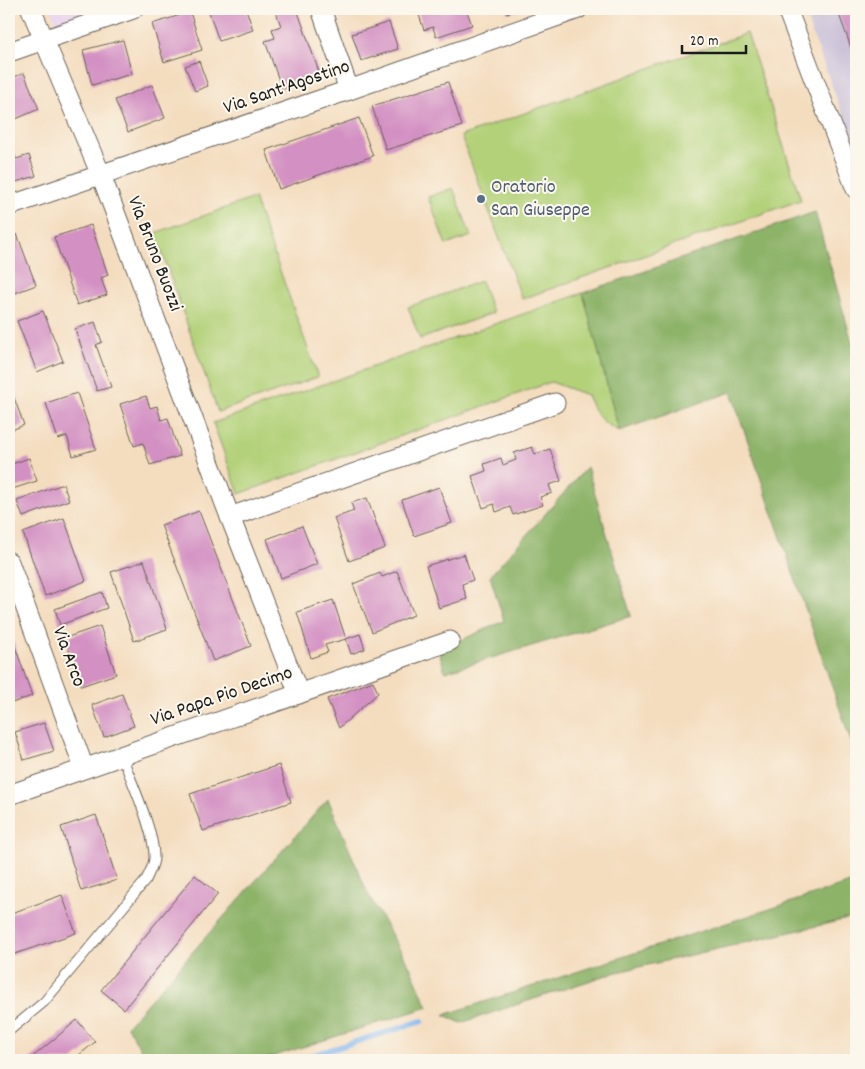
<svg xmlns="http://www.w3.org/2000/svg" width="865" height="1069" font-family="Dekko,sans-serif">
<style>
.built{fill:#e8d2ef}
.industrial{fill:#c9bfd8}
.green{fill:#b2d179;stroke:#67764a}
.forest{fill:#8db369;stroke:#546842}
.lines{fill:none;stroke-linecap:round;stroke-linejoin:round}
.stream{stroke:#83b6f0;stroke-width:6}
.building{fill:#d390c3}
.service-casing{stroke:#686055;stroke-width:11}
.minor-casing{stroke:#686055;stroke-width:21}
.service{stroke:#fff;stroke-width:9}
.minor{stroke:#fff;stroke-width:19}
.service-dot{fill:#5c6f8a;stroke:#fbf7ec;stroke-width:2}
.labels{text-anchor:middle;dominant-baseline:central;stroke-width:4;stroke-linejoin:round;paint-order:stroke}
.street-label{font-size:20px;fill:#1c1c1c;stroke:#fbf7ec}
.service-label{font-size:20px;fill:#4e5e75;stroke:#fbf7ec;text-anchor:start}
</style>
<rect width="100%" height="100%" fill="#fbf7ec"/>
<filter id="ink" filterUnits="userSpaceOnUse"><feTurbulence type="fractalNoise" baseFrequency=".02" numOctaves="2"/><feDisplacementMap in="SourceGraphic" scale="10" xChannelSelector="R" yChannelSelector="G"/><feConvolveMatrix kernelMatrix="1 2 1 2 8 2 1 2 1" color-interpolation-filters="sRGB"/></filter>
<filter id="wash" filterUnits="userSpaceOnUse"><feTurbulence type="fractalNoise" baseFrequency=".0096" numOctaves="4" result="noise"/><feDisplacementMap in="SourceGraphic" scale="20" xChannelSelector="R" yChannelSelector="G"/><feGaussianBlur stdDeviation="1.12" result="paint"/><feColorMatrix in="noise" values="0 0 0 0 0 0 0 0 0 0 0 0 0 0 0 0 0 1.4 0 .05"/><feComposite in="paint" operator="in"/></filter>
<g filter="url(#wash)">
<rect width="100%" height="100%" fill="#f4ddbf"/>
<polygon class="built" points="51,9 94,9 56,22"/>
<polygon class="industrial" points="803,9 856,9 856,150"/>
<g class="green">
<polygon points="747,33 801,200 522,299 461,136"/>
<polygon points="453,188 471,236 446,245 428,197"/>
<polygon points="254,198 318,377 218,412 155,233"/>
<polygon points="481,281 493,313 420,339 408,307"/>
<path d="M583 293 619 431C600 422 595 414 587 395L551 382 239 494 213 423Z"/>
</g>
<g class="forest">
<polygon points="815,212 856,356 856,756 731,392 619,431 583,293"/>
<polygon points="587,467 631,616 445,672 439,650 504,621 490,576"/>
<polygon points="328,799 368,894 410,967 428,1007 262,1060 147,1060 127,1026"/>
<polygon points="856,881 856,917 613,973 461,1023 444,1015"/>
</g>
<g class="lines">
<polyline class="stream" points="298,1060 422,1021"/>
</g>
<g id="blocks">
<g class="building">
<polygon points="208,9 246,9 253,30 219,41"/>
<polygon points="275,9 297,9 320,75 282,89 265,41 275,38 272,29 281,26"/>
<polygon points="417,9 466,9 472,25 436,37 433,27 424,30"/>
<polygon points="506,9 521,9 507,13"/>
<polygon points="837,9 856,9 856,61"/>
<polygon points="190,12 202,50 164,62 152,24"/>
<polygon points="389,22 398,49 361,61 352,34"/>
<polygon points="123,40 132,74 92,85 83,50"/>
<polygon points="199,61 208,86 195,91 185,66"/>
<polygon points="24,73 39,109 9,122 9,79"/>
<polygon points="448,82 462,126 386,150 372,106"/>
<polygon points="152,85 165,118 128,132 115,100"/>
<polygon points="359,118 373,156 279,189 266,150"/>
<polygon points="9,142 11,142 16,159 29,155 36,176 9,184"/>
<polygon points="91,225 108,275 101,278 107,295 77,305 54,237"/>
<polygon points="17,234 36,285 10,295 9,237"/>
<polygon points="43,311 63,361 37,372 17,321"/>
<polygon points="95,322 102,342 96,345 111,387 97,391 75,329"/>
<polygon points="9,384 24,425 9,431"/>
<polygon points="77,393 96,449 73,456 67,436 58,439 46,403"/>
<polygon points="146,396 150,408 157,406 161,420 168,418 180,456 150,465 143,443 134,446 120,404"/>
<polygon points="532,447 535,454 550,449 561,481 549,485 552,493 540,497 543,505 513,515 510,507 496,512 494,504 483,508 472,476 486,471 484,464 501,458 503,465 516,460 514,453"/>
<polygon points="29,458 37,481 9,490 9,465"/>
<polygon points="63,484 69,500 23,517 17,501"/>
<polygon points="439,487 452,523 414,536 402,500"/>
<polygon points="367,498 385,548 349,561 334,518 354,511 351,503"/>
<polygon points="199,511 251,646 213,661 161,525"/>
<polygon points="64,518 86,581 45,596 23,533"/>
<polygon points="302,526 317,564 281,578 267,539"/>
<polygon points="464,554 473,580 462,584 467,599 439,608 426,566"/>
<polygon points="144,561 167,629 134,641 111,572"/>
<polygon points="397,571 414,615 372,632 353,584 380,573 382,577"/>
<polygon points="102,592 107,608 60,625 55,609"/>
<polygon points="333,600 346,639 325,645 328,652 311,658 297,612"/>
<polygon points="100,626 116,674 81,686 65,638"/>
<polygon points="360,634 365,649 351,654 346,639"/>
<polygon points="12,637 32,696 9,704 9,639"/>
<polygon points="373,681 378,693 339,728 327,699"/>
<polygon points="122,694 134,726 104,737 92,705"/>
<polygon points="44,723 54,751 24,760 15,732"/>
<polygon points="279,765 291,802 203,831 190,794"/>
<polygon points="96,815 117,880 81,891 61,827"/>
<polygon points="195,875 218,894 124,1009 101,990"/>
<polygon points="62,895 76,933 9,956 9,914"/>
<polygon points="77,1020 95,1042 73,1060 29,1060"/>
</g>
</g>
</g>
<g filter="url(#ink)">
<use href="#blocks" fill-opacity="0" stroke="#686055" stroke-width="1"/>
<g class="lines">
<defs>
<path id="service" d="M9 1031 44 1002 146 880C149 873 154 865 154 858 155 832 131 781 122 756"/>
<g id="minor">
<polyline points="31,9 101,175 230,517 299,694"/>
<polyline points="321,9 349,90"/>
<polyline points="787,9 856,189"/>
<polyline points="9,52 133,9"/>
<polyline points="9,206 349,90 578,9"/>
<polyline points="230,517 555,403"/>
<polyline points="9,562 84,768"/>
<polyline points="9,795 450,641"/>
</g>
</defs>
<use href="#service" class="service-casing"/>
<use href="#minor" class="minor-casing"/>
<use href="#service" class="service"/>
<use href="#minor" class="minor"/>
</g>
</g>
<circle class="service-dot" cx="481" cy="199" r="5"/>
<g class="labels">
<g class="street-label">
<text transform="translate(287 88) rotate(-19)">Via Sant'Agostino</text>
<text transform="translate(154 254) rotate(69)">Via Bruno Buozzi</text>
<text transform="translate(68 657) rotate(70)">Via Arco</text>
<text transform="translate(222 697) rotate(-19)">Via Papa Pio Decimo</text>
</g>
<g class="service-label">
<text x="491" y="188">Oratorio<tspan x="491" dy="23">San Giuseppe</tspan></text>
</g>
</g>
<rect width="865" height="1069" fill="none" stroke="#fbf7ec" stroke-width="30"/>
<path d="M682 45v8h64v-8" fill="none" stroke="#1c1c1c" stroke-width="2.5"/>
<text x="690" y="45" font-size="15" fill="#1c1c1c" stroke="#fbf7ec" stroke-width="4" paint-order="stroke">20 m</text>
</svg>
